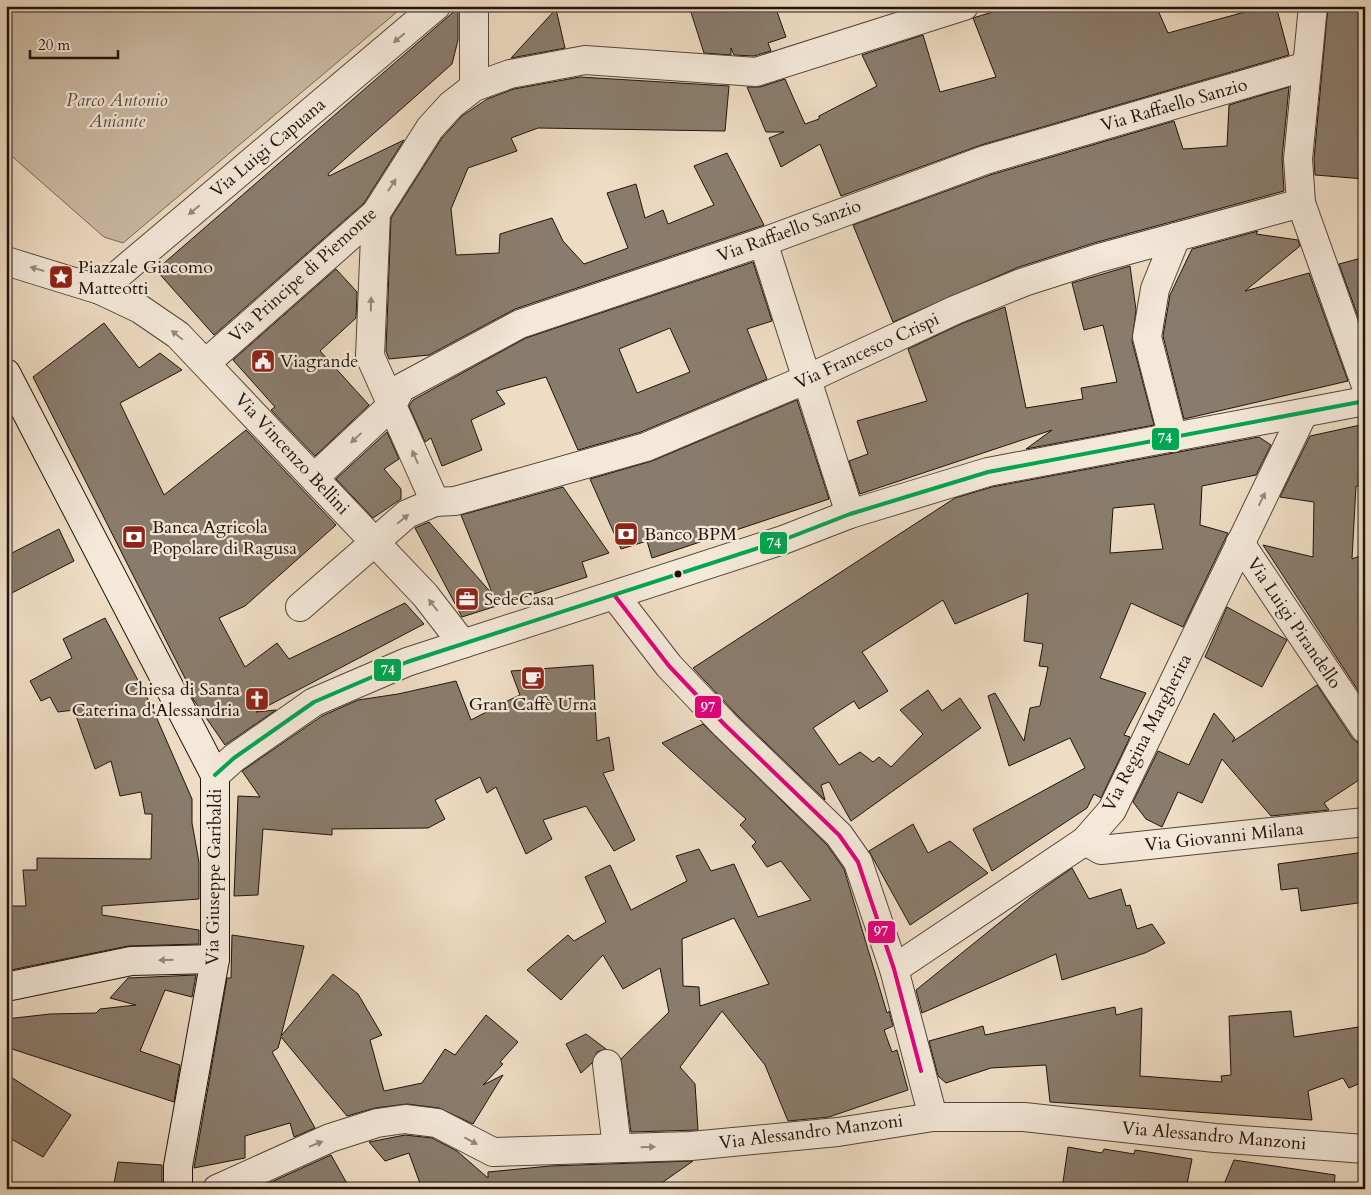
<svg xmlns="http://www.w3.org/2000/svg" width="1371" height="1195" font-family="Cardo,serif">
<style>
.green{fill:#cbbaa5;stroke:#746758}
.building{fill:#8a7c6c;stroke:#1e140c;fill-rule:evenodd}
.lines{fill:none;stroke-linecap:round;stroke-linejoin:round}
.minor-casing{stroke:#52463a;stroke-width:30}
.tertiary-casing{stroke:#52463a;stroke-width:30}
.secondary-casing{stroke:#1e140c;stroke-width:30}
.minor{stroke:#f4e8d9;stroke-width:28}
.tertiary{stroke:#f4e8d9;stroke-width:28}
.secondary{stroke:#f4e8d9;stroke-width:28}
.bus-1-casing{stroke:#f4e8d9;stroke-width:8}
.bus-2-casing{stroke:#f4e8d9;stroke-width:8}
.bus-1{stroke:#e5007d;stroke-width:4}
.bus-2{stroke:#00a651;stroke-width:4}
.oneway{fill:#94897d}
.bus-dot{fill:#1e140c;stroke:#f4e8d9;stroke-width:2}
.labels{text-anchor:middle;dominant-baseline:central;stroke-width:4.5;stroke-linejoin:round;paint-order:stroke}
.park-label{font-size:18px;font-style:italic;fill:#5b4e42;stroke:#f4e8d9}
.street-label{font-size:18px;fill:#1e140c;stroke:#f4e8d9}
.poi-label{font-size:18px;fill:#1e140c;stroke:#f4e8d9;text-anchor:start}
.line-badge{stroke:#f4e8d9;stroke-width:2}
.badge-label{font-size:14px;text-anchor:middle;font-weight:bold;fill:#fff}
</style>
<rect width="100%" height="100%" fill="#eedcc4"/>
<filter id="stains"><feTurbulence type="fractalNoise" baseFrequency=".004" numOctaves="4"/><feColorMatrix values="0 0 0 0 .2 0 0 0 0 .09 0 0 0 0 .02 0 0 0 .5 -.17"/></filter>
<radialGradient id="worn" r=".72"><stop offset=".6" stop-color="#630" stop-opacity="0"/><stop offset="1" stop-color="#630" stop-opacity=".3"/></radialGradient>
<polygon class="green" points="6,6 404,6 123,243 104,237 6,151"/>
<g class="building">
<polygon points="689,6 775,6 786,37 768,43 771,51 754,56 734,55 731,48 731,55 704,53"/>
<polygon points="1012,6 1156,6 1168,33 1267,6 1276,6 1289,55 981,145 841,196 820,144 781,167 769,138 784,132 766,132 747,87 760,87 785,79 805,124 819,119 819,116 877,86 862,55 923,35 940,92 996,77 973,18"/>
<polygon points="1328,6 1365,6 1365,179 1315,175 1314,159"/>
<polygon points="458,8 458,40 452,64 328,174 329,176 404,140 364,203 214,335 156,270"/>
<polygon points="556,9 565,48 511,58"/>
<polygon points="580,77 729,86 725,131 538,128 511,138 517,151 468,168 451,209 456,255 499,253 500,234 552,218 563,241 584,264 628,248 607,193 636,184 645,218 663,210 668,224 714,205 694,166 727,153 764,225 515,309 429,355 389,359 386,351 391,218 442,138 462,116 487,99 514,89"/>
<polygon points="1289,87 1282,158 1284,191 1094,243 1019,267 893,322 853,225 990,175 1174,121 1183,149 1227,146 1229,105"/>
<polygon points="1258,231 1256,234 1298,240 1300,246 1245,291 1309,273 1348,381 1184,419 1163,336 1170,295 1192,249"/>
<polygon points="1365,257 1365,336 1339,264"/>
<path d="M753 262 772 321 747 329 767 379 641 432 578 450 546 377 496 391 505 404 471 420 482 450 442 466 431 438 425 442 409 406 413 400 526 338ZM670 328 690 372 637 393 619 349Z"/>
<polygon points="1130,266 1136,310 1132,341 1154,425 1026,449 1052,430 860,494 849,461 868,454 857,421 927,401 908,349 961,324 1005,307 1026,408 1083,399 1081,388 1117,382 1103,325 1084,330 1072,283"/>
<polygon points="336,269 357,292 356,318 320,351 369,405 315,456 271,410 275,407 233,360"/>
<polygon points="104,323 139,368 160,353 182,370 120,403 164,495 246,430 336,525 245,606 219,618 245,667 277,643 289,659 405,603 424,624 256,712 276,710 225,745 193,699 190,693 192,692 33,377"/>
<polygon points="797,400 829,499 652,558 647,541 621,549 590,479 652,461"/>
<polygon points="1365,424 1365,486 1356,486 1352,559 1365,554 1365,701 1263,545 1313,557 1314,502 1280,497 1310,436"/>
<polygon points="387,432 399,459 384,469 401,489 401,499 373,518 336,479"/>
<path d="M1259 437 1271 445 1256 475 1202 486 1200 525 1228 533 1183 627 1131 603 1100 678 1146 693 1124 735 1130 737 1101 798 1094 794 1087 808 992 871 973 829 1085 768 1070 738 1009 766 988 696 995 693 1024 741 1030 708 1040 706 1048 667 1039 666 1043 644 1024 641 1028 593 955 624 943 600 862 652 888 691 859 709 854 701 813 728 839 765 860 752 873 762 879 757 891 767 923 734 900 710 928 690 942 711 960 698 981 728 851 821 829 782 821 785 825 800 736 714 693 668 955 498 992 487ZM1154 504 1163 549 1110 553 1113 508Z"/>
<polygon points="563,487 609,553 582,562 587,577 462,617 415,528 429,522 493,595 461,515"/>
<polygon points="59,529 74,561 6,596 6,556"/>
<polygon points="1227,607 1287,640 1262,687 1205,657"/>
<polygon points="105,618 151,705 192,799 192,823 199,862 199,899 102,906 102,915 199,930 199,944 128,946 6,971 6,906 26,906 23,870 37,870 37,858 151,859 152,814 145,814 141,792 120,796 111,761 95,769 74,710 58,712 50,697 41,701 30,681 72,658 63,639"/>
<polygon points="593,665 597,741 609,737 614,770 603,773 635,840 614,851 586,806 543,820 552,839 526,854 496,787 487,793 480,777 435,800 445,819 428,828 332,829 332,835 263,829 258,895 234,896 238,796 260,797 242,771 322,716 358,700 398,694 456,681 471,720 498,706 504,712 507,711 503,703 520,695 511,671"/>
<polygon points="1317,685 1352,738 1358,743 1365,744 1365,776 1324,803 1329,810 1271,816 1222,759 1202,803 1178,792 1162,827 1146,819 1133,802 1158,751 1189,765 1214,713 1235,738 1232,742"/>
<path d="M703 724 827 845 844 869 887 1013 889 1011 893 1026 884 1030 892 1052 897 1050 908 1090 829 1117 788 1121 765 1065 722 1011 680 1067 695 1084 698 1130 631 1132 621 1059 669 1012 660 968 623 989 603 955 561 1000 527 970 568 935 574 941 606 922 585 877 610 865 631 910 687 881 676 856 699 849 711 871 734 864 758 917 811 900 781 861 767 867 752 846 756 842 740 825 746 819 662 743ZM734 918 769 984 700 1006 699 987 683 986 682 939Z"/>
<polygon points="913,824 928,853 950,841 988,873 910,925 869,851"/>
<polygon points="1365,852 1365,902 1301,911 1298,888 1281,890 1278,864"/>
<polygon points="1072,868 1089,899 1121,889 1126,906 1130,905 1137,929 1152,924 1165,943 1145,953 1062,980 1056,954 922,1013 916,990 1035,894"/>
<polygon points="232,935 304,946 281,1036 333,974 358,994 382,1035 370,1040 384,1091 422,1083 445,1049 455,1055 486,1015 518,1042 500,1062 503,1064 483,1085 503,1075 473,1124 439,1108 407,1104 375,1108 347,1116 281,1037 278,1048 272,1052 315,1128 294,1137 290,1123 245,1136 245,1158 194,1168 227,978 231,978"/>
<polygon points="196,975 192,997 165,990 140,1051 180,1065 174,1102 6,1047 6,1019 50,1014 96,1013 100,1009 136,1005 110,998 128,978"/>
<polygon points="1115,1007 1116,1015 1142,1008 1140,1076 1222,1082 1221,1076 1231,1075 1229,1016 1291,1011 1294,1037 1365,1026 1365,1081 1349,1088 1343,1078 1308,1091 1312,1120 1050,1102 1046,1065 991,1068 946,1083 938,1076 929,1041 983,1026 985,1035"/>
<polygon points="586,1034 606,1049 597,1052 592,1063 581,1073 566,1044"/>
<polygon points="6,1074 71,1115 43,1157 6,1136"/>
<polygon points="405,1135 432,1138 457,1151 488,1178 488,1172 550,1166 693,1161 653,1189 422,1189 409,1153 385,1161 369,1142"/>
<polygon points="1068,1147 1102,1153 1104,1149 1134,1154 1135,1150 1192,1159 1186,1189 1062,1189"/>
<polygon points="331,1155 350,1189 261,1189 269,1183"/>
<polygon points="1234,1160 1335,1175 1334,1189 1222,1189"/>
<polygon points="118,1162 162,1165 162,1189 113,1189"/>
</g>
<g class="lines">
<defs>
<g id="minor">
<polyline points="474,6 474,87"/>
<polyline points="1313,6 1298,159 1301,203 1365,383"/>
<polyline points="376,213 370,356 435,502"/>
<polyline points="763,242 850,514"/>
<polyline points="6,261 100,290 140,309 178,335 425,595 463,644"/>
<polyline points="100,290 436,6"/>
<polyline points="206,363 376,213 430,128 451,105 474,87 510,74 585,60 756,72 964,6"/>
<polyline points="1173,438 1147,337 1155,289 1176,237"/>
<polyline points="315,477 392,405 401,388 520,324 763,242 985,160 1307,66"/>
<polyline points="1240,543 1365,729"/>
<polyline points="300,607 407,514 435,502 455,501 646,447 807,379 955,310 1024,282 1099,258 1301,203"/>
<polyline points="1085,841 1101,850 1365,822"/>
<polyline points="607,1064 617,1148"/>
</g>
<g id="tertiary">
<polyline points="615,596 669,666 725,725 839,835 858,862 894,969 933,1117"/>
<polyline points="215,775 234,758 314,702 407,662 783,540 850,514 988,472 1365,401"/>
<polyline points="894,969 1085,841 1112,810 1303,414"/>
<polyline points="217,1189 330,1138 377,1123 405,1119 437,1123 493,1152 691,1146 838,1132 933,1117 1024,1117 1215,1138 1365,1149"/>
</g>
<g id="secondary">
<polyline points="6,373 215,775 215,959 178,1166 178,1189"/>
<polyline points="6,987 131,961 215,959"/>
</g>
</defs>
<use href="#minor" class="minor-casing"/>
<use href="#tertiary" class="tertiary-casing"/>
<use href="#secondary" class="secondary-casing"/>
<use href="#minor" class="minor"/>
<use href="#tertiary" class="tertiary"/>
<use href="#secondary" class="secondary"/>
<defs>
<polyline id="bus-1" points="615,596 669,666 725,725 839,835 858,862 894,969 921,1071"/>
<polyline id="bus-2" points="215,775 234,758 314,702 407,662 783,540 850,514 988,472 1365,401"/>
</defs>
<use href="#bus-1" class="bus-1-casing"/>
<use href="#bus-2" class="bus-2-casing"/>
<use href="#bus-1" class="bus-1"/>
<use href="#bus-2" class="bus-2"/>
</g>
<defs><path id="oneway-solid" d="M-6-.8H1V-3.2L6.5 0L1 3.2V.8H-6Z" transform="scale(1.25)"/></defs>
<g class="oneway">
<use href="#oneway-solid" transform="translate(399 38) rotate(140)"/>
<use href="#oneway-solid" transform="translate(392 185) rotate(-57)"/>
<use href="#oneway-solid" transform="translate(194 210) rotate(140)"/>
<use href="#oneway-solid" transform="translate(37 269) rotate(-164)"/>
<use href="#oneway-solid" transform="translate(371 304) rotate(-89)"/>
<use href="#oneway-solid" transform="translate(177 335) rotate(-141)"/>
<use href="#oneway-solid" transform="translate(356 438) rotate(137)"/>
<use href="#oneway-solid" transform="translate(415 457) rotate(-114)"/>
<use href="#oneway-solid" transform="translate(1262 499) rotate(-64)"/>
<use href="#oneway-solid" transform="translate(403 519) rotate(-39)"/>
<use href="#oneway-solid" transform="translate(433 605) rotate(-128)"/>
<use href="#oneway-solid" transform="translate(166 960) rotate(178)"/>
<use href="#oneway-solid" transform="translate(471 1141) rotate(28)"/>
<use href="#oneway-solid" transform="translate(316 1144) rotate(-22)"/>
<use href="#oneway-solid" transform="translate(648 1147) rotate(-2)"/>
</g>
<defs>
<symbol id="sight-square" viewBox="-11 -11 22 22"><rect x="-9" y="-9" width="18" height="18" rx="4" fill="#8f2418" stroke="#f4e8d9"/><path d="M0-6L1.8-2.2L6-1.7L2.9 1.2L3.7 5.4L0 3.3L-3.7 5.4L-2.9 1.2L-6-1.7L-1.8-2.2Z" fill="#fff"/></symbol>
<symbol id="civic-square" viewBox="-11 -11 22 22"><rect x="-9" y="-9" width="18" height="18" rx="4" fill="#8f2418" stroke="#f4e8d9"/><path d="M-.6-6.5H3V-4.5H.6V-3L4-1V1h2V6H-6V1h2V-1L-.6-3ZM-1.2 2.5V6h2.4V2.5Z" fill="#fff"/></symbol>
<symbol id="bank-square" viewBox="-11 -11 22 22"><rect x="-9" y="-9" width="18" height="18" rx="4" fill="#8f2418" stroke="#f4e8d9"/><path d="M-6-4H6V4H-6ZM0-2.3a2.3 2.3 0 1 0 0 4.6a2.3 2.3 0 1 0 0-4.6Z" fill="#fff"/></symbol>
<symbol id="office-square" viewBox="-11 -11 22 22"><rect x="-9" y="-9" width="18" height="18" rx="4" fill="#8f2418" stroke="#f4e8d9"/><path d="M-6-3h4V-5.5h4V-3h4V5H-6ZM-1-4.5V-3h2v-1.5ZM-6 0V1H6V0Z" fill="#fff"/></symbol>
<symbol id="cafe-square" viewBox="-11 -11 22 22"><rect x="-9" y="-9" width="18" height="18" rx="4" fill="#8f2418" stroke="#f4e8d9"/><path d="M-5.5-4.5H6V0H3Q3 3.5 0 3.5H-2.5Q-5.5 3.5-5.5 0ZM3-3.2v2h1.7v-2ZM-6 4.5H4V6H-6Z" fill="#fff"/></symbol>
<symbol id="church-square" viewBox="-11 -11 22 22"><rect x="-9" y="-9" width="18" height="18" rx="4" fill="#8f2418" stroke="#f4e8d9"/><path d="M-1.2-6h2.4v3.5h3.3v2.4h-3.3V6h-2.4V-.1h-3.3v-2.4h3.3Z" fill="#fff"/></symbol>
</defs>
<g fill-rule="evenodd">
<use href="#sight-square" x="47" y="263" width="28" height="28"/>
<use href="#civic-square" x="249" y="347" width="28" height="28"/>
<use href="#bank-square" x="612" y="520" width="28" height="28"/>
<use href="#bank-square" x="120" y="523" width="28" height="28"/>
<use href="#office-square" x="453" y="585" width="28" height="28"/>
<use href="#cafe-square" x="519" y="664" width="28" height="28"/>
<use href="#church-square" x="243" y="685" width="28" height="28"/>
</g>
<circle class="bus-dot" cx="678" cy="574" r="4.5"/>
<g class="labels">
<g class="park-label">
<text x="117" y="100">Parco Antonio<tspan x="117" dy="21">Aniante</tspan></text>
</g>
<g class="street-label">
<text transform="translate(1174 105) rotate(-16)">Via Raffaello Sanzio</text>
<text transform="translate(268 148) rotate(-40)">Via Luigi Capuana</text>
<text transform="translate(789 231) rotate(-20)">Via Raffaello Sanzio</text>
<text transform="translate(303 275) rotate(-42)">Via Principe di Piemonte</text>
<text transform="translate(867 351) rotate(-25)">Via Francesco Crispi</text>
<text transform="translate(292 454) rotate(47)">Via Vincenzo Bellini</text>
<text transform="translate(1294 623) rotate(56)">Via Luigi Pirandello</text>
<text transform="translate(1147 733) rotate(-63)">Via Regina Margherita</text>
<text transform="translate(1224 837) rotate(-6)">Via Giovanni Milana</text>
<text transform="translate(214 877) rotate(-89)">Via Giuseppe Garibaldi</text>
<text transform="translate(811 1132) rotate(-7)">Via Alessandro Manzoni</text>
<text transform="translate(1214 1136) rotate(5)">Via Alessandro Manzoni</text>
</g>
<g class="poi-label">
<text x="78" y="267">Piazzale Giacomo<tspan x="78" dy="21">Matteotti</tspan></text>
<text x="280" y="361">Viagrande</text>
<text x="152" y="527">Banca Agricola<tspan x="152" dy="21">Popolare di Ragusa</tspan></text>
<text x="644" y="534">Banco BPM</text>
<text x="484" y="599">SedeCasa</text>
<text x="240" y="689" text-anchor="end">Chiesa di Santa<tspan x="240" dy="21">Caterina d'Alessandria</tspan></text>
<text x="533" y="704" text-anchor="middle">Gran Caffè Urna</text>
</g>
</g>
<g class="line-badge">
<rect x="1151" y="427" width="29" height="24" rx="5" fill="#00a651"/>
<rect x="759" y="531" width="29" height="24" rx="5" fill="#00a651"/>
<rect x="373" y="658" width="29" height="24" rx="5" fill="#00a651"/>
<rect x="694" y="695" width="28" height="24" rx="5" fill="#e5007d"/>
<rect x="867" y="920" width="29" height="24" rx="5" fill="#e5007d"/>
</g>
<g class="badge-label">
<text x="1165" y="443">74</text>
<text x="774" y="548">74</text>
<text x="388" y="675">74</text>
<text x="708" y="712">97</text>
<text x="881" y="936">97</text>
</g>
<rect width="1371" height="1195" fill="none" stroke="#eedcc4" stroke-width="25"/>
<rect x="8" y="8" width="1356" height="1180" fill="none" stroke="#1e140c" stroke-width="2.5"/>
<rect x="12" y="12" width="1346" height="1170" fill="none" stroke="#1e140c"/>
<path d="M30 50v8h88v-8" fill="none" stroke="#1e140c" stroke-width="2.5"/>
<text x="38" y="50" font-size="15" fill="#1e140c" stroke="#f4e8d9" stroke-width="4" paint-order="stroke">20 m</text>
<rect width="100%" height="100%" filter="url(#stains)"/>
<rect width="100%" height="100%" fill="url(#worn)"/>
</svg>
